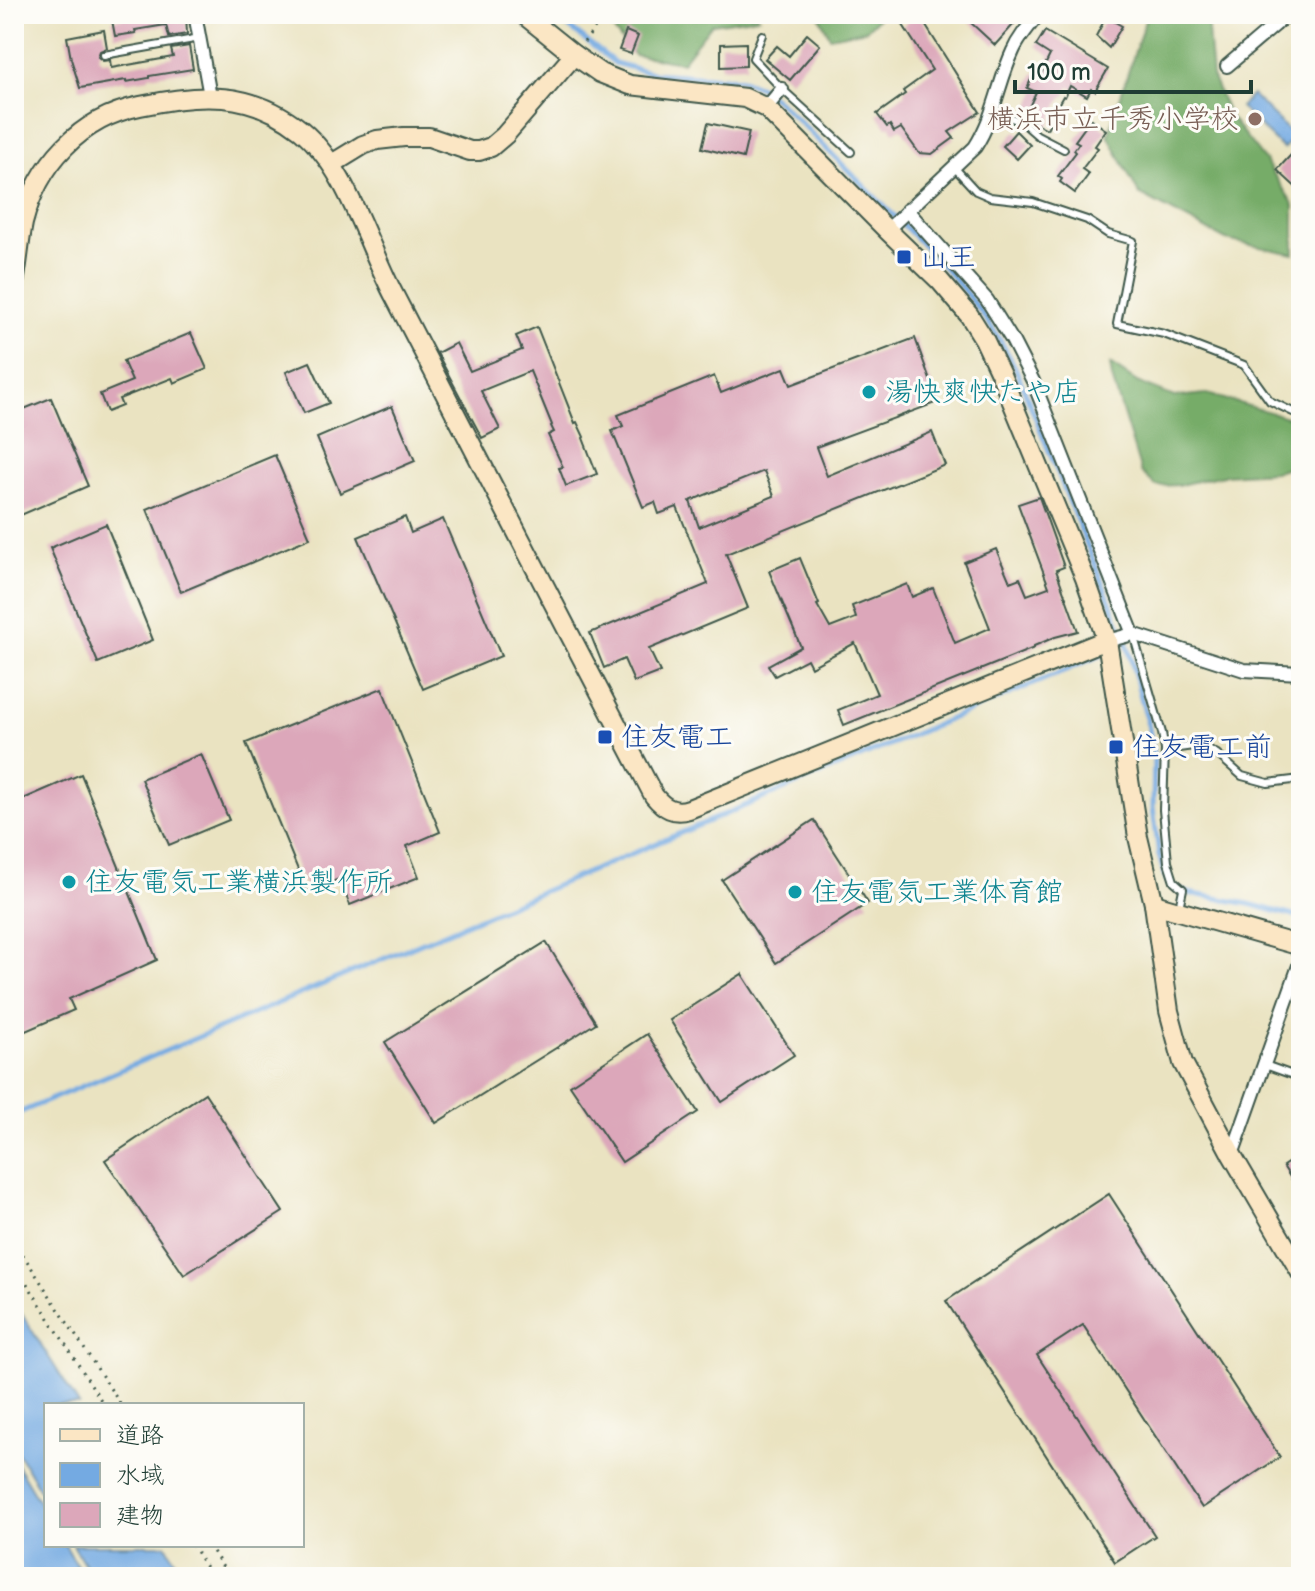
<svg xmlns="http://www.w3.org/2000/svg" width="1315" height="1591" font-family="'Balsamiq Sans','Klee One',sans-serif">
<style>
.forest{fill:#76ac68;stroke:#4a744e;stroke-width:2}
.water{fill:#74aae2;stroke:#4a748b;stroke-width:2}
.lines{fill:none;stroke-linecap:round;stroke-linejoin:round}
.stream{stroke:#74aae2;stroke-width:5}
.building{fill:#dca7ba;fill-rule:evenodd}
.lane-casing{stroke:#3d5649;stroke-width:10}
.street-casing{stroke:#3d5649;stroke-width:16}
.secondary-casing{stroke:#3d5649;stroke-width:22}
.path{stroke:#3d5649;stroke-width:3;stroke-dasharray:2 6;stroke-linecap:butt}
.lane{stroke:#fff;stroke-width:6}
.street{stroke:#fff;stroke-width:12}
.secondary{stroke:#fbe6c4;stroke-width:18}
.education-dot{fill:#8d6e63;stroke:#fdfcf7;stroke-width:3}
.transit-dot{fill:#1a4fb4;stroke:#fdfcf7;stroke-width:3}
.culture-dot{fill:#0f9aa8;stroke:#fdfcf7;stroke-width:3}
.labels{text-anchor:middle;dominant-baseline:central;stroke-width:6;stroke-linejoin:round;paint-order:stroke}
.education-label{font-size:28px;fill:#785e54;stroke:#fdfcf7;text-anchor:end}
.transit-label{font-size:28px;fill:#164399;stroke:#fdfcf7;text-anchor:start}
.culture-label{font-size:28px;fill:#0d838f;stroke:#fdfcf7;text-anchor:start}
</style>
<rect width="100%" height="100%" fill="#fdfcf7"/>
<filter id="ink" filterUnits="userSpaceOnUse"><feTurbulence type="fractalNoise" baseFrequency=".0125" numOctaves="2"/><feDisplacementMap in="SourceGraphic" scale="16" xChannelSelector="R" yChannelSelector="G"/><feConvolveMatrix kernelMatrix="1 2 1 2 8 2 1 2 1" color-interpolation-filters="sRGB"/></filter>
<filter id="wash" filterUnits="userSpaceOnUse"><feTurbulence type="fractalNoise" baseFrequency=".006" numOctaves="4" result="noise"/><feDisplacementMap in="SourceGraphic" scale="32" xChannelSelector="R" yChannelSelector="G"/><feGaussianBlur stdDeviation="1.8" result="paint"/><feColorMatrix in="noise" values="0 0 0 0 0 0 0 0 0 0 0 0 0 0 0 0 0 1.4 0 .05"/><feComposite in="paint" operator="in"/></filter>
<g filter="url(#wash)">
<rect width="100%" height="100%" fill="#eae3c1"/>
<g class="forest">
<polygon points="600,14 757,14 759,17 712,24 682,62 634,55"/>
<polygon points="818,14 882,14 866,30 830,37"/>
<polygon points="1147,14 1211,14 1207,19 1212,76 1228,114 1266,162 1294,205 1294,254 1226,240 1139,194 1108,135"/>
<polygon points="1110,364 1137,382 1174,397 1207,394 1301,421 1301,462 1274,472 1223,475 1180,485 1156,486 1141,472 1112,378"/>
</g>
<g class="water">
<polygon points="1252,95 1295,137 1283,149 1240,107"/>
<polygon points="14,1312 21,1313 79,1405 46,1405 46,1500 14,1447"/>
<polygon points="14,1460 46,1513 46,1545 65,1545 84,1577 17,1577 14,1571"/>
<polygon points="73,1545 166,1545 186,1577 92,1577"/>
</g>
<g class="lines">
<g class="stream">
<path d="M552 14 615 63 652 73 740 79 760 87 779 102C814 136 849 171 884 206 934 255 983 304 1015 367L1127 644 1148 724 1154 756 1153 807 1159 855 1165 876 1171 887 1188 893 1249 904 1301 918"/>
<polyline points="14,1115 1104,654"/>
</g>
</g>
<g id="blocks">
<g class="building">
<polygon points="136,14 186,14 187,34 169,37 166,25 135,30 136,33 115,36 112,20 136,15"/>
<polygon points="977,14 1023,14 995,45 970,22"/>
<polygon points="919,15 980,112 949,132 954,138 932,154 919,153 901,128 894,132 890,125 887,127 877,114 905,94 903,91 932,70 903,25"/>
<polygon points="1106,17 1122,26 1109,48 1096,36"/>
<polygon points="104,30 107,48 100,51 98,57 103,61 110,60 111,68 173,57 171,49 189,46 193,69 149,76 149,78 126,82 126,80 80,88 71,59 67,37"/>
<polygon points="626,31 638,36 631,54 619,50"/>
<polygon points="1045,31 1108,69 1095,91 1091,89 1087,96 1070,86 1065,97 1063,96 1059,103 1047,129 1027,119 1034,112 1028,109 1036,92 1027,88 1034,73 1040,76 1050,55 1036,46"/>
<polygon points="807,34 820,45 790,80 765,59 777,46 789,56"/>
<polygon points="746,43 746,66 721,67 721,44"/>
<polygon points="1091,119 1106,130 1095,146 1098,148 1082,169 1089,174 1075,193 1060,182 1062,179 1058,176 1076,152 1074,150 1079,143 1075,141"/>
<polygon points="708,123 749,132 743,158 702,148"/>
<polygon points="1016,131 1030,145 1017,159 1003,146"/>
<polygon points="1301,144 1301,192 1277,170"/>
<polygon points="537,327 575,423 577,422 584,437 583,438 597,474 566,486 559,468 563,467 548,435 554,432 551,426 552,425 530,371 481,391 500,429 482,438 437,353 456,343 470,371 522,350 516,336"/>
<polygon points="191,333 207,369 174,383 172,378 119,399 122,406 107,412 100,394 132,381 123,361"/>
<path d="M915 338 938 402 816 447 827 476 932 432 945 465 726 554 748 608 649 649 660 672 634 682 624 659 604 668 590 633 708 584 677 507 659 514 655 502 643 507 612 431 623 426 618 415 714 376 721 393 784 368 791 385ZM764 471 774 496 699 527 690 501Z"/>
<polygon points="310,362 329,403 304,413 286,372"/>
<polygon points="51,398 88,486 14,518 14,413"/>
<polygon points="392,406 415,461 340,493 317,438"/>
<polygon points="275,455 310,538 181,592 147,509"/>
<polygon points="1039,497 1064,567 1056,570 1078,631 1055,637 1034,646 1034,648 844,725 838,710 877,694 855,643 811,667 807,659 775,676 768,665 801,647 769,571 800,558 819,604 817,605 830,628 856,618 852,606 907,584 912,597 933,588 955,643 990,628 964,562 996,549 1010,582 1020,578 1027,595 1049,587 1018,504"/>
<polygon points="405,517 411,533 443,519 501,656 423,689 358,537"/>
<polygon points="106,524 153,640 98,663 50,548"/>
<polygon points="382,688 440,832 407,846 419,877 350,905 339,879 307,892 246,743"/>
<polygon points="201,754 229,820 169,845 141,779"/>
<polygon points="81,774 157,960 69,999 74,1010 14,1036 14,803"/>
<polygon points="814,820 868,903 776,963 722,880"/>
<polygon points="546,942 596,1023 436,1123 385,1042"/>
<polygon points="742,974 794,1055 722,1102 670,1020"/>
<polygon points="647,1034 698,1112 622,1162 570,1085"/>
<polygon points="205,1093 283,1212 184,1275 105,1160"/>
<polygon points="1301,1154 1301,1194 1283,1166"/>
<polygon points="1109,1194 1280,1457 1202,1508 1083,1325 1037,1355 1155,1536 1115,1562 946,1301"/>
</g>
</g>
</g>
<g filter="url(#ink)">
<use href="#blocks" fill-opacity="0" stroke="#3d5649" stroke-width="2"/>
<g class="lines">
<defs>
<g id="lane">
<polyline points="762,35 753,58 782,89 851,152"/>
<polyline points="104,55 200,38"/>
<polyline points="993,111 1022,122 1037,135 1064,149"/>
<polyline points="954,167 976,191 990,197 1033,202 1087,220 1108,234 1133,241 1117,324 1164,334 1244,365 1270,401 1293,412 1301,413"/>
<polyline points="1299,588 1301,588"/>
<polyline points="1133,634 1162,733 1165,750 1163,810 1168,862 1174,881 1183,889 1179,908"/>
<polyline points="1165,750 1200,745 1217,754 1242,776 1268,783 1301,779"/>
<polyline points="1265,1065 1301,1078"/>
</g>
<g id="street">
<polyline points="195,14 210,96"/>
<polyline points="1227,66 1288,14"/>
<polyline points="766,108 782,89"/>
<polyline points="907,210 987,300 1012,340 1033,381 1133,634"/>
<path d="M887 230 975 147C995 116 998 83 1013 51 1019 37 1029 26 1039 14"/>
<polyline points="1107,641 1133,634 1244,670 1301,673"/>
<polyline points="1232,1155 1301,960"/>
</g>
<g id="secondary">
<polyline points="523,14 574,55 600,73 630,85 745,98 766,108 887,230 940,281 969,315 984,339 1001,375 1085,578 1107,641 1138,837 1154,904 1169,1011 1183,1063 1232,1155 1301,1273"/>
<polyline points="332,164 363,145 377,140 404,137 429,137 470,151 479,151 491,147 505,135 574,55"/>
<path d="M14 283C18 263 19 243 23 223 38 164 80 118 140 106 199 93 251 90 301 130 348 169 366 243 395 297 481 463 567 630 654 796 664 808 674 814 689 809L1096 644 1107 641"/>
<polyline points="1154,904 1301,946"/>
</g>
</defs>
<use href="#lane" class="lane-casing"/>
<use href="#street" class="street-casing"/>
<use href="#secondary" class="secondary-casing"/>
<g class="path">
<polyline points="584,42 606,14"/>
<polyline points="14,1241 121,1405"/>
<polyline points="14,1263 104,1405"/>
<polyline points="192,1545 212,1577"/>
<polyline points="209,1545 229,1577"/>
</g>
<use href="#lane" class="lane"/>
<use href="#street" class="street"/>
<use href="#secondary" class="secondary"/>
</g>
</g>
<circle class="education-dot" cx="1255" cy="119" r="8"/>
<g class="transit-dot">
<rect x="896" y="249" width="16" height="16" rx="4"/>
<rect x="597" y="729" width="16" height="16" rx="4"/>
<rect x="1108" y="739" width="16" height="16" rx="4"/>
</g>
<g class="culture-dot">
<circle cx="869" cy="392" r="8"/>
<circle cx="69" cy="882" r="8"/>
<circle cx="795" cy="892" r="8"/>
</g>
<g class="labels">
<g class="education-label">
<text x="1239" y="119">横浜市立千秀小学校</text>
</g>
<g class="transit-label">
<text x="920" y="257">山王</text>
<text x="621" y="737">住友電工</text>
<text x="1132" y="747">住友電工前</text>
</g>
<g class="culture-label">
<text x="885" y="392">湯快爽快たや店</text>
<text x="85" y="882">住友電気工業横浜製作所</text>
<text x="811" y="892">住友電気工業体育館</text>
</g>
</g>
<rect width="1315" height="1591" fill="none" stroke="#fdfcf7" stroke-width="48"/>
<rect x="44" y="1403" width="260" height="144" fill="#fdfcf7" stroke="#a4b0a9" stroke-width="2"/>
<rect x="60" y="1429" width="40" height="12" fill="#fbe6c4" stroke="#a4b0a9" stroke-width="2"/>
<text x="116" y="1443" font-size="24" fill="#1f3d34">道路</text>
<rect x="60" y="1463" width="40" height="24" fill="#74aae2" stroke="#a4b0a9" stroke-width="2"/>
<text x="116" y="1483" font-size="24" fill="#1f3d34">水域</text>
<rect x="60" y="1503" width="40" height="24" fill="#dca7ba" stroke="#a4b0a9" stroke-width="2"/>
<text x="116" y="1523" font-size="24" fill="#1f3d34">建物</text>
<path d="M1015 80v12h236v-12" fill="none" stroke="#1f3d34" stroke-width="4"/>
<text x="1027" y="80" font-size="24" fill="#1f3d34" stroke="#fdfcf7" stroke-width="6" paint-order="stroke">100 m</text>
</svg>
